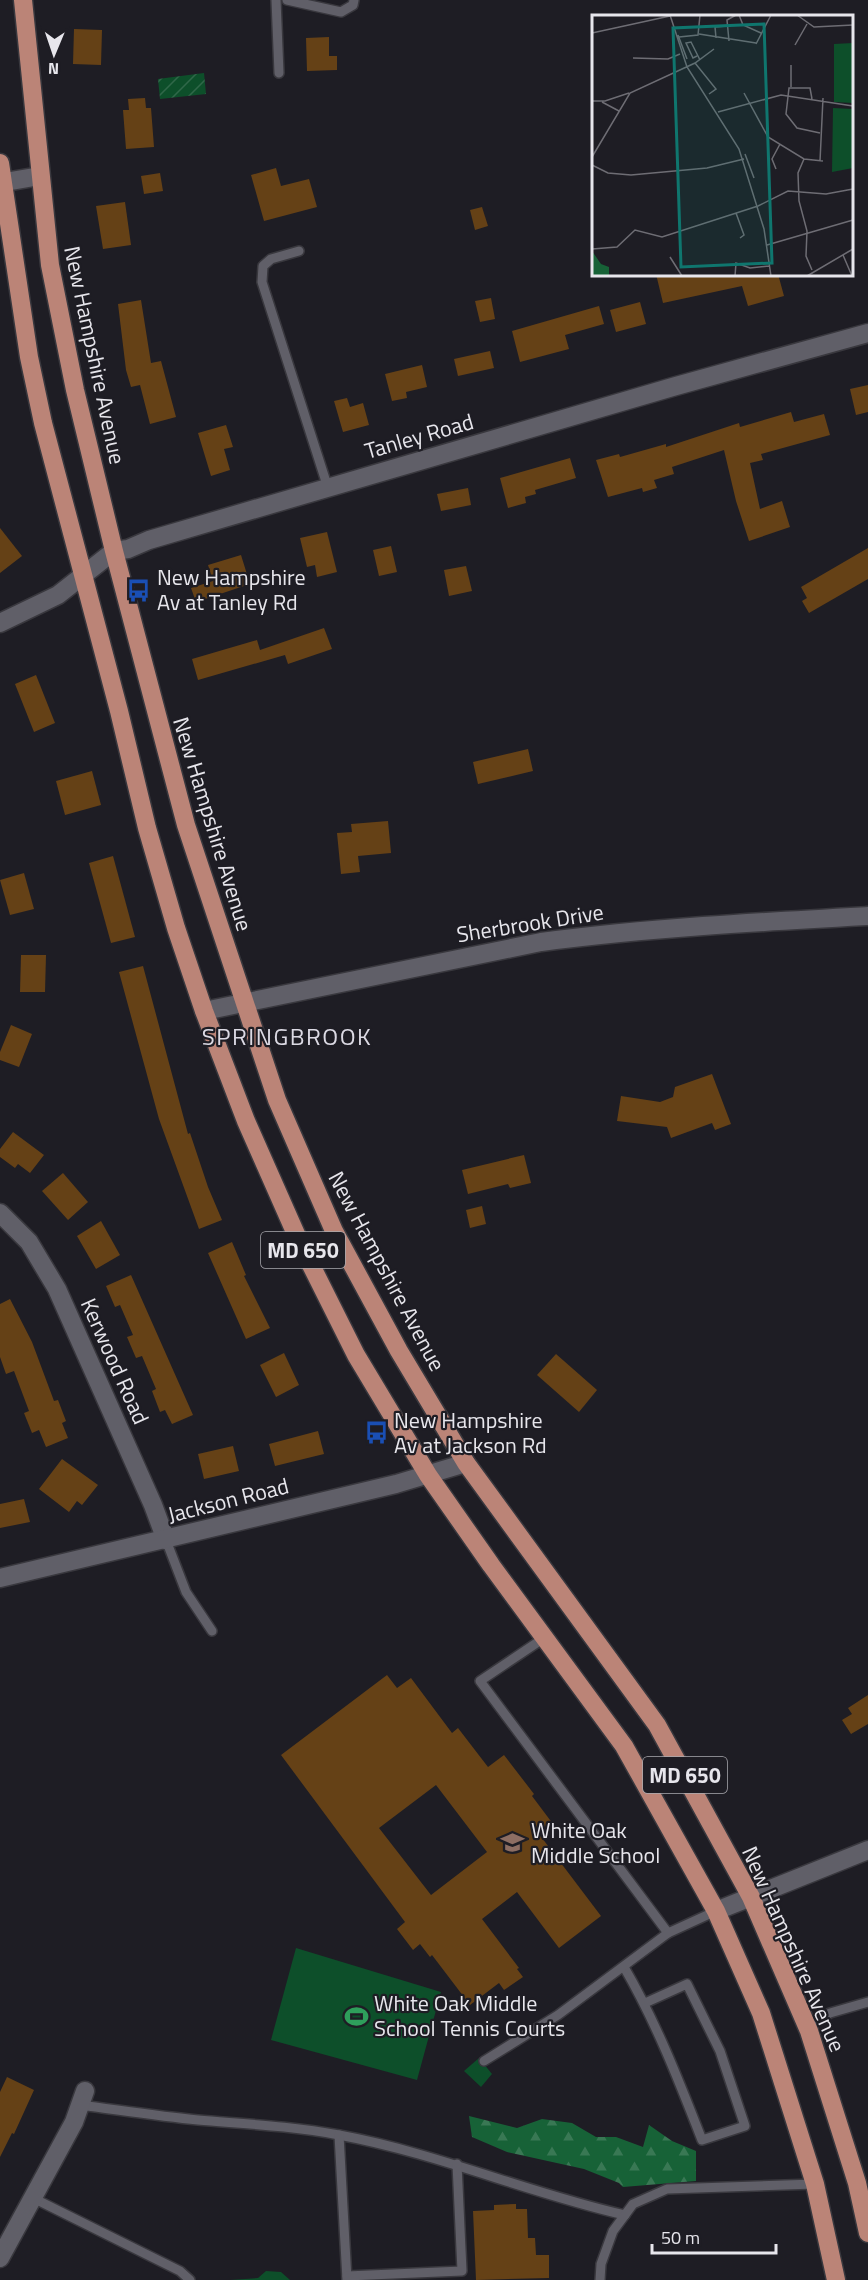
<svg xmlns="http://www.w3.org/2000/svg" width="868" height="2280" font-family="'Titillium Web',sans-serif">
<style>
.green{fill:#0d4f2a}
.forest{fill:url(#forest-firs)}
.garden{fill:url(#garden-furrows)}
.building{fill:#654116;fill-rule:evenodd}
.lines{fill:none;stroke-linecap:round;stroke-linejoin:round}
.lane-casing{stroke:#39383e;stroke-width:12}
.street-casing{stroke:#39383e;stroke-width:21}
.primary-casing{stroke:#39383e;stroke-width:21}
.lane{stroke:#605f68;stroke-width:9}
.street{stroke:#605f68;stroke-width:18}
.primary{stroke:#bb8477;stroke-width:18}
.labels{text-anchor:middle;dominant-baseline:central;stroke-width:4.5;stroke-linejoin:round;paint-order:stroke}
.shield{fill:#1e1d24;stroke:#abaab0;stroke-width:1.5}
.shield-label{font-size:21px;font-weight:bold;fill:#e7e6ec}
.street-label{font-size:22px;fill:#e7e6ec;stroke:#1e1d24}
.poi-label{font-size:22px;fill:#e7e6ec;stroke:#1e1d24;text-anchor:start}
.neighbourhood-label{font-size:24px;letter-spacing:1.5px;fill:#dcdae4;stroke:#1e1d24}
.inset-road{fill:none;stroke:#6e6d74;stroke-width:1.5}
.view{fill:#0f766e;fill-opacity:0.15;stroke:#0f766e;stroke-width:3}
.inset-edge{fill:none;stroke:#e7e6ec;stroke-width:3}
</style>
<defs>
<pattern id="forest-firs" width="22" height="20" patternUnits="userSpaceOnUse" patternTransform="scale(1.5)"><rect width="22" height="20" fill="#176237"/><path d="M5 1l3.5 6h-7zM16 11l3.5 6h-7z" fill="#397854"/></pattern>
<pattern id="garden-furrows" width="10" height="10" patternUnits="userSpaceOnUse" patternTransform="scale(1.5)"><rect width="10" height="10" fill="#0d4f2a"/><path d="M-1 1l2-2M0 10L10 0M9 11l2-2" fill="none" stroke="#306849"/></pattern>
</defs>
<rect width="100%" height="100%" fill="#1e1d24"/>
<g class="green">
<polygon points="296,1948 441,1992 417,2080 271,2040"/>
<polygon points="479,2058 492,2074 481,2087 464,2071"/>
<polygon points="266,2271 281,2272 290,2280 230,2280 258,2278"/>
</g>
<polygon class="forest" points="469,2116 517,2128 542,2119 572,2123 596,2137 616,2137 643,2147 649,2125 672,2141 696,2151 696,2181 623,2187 619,2183 584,2169 507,2152 472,2137"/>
<polygon class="garden" points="204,73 206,94 160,99 158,79"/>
<g class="building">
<polygon points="74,29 102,30 101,65 73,64"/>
<polygon points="329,37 329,56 337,56 337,70 307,71 306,38"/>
<polygon points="145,98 146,108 151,108 154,147 126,149 123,110 129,110 128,99"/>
<polygon points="276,168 281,186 309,179 317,207 264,221 251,175"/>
<polygon points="160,173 163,191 144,194 141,176"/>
<polygon points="125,202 131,245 103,249 96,206"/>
<polygon points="482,207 488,226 475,230 470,210"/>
<polygon points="656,274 778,274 784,296 748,306 742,286 663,303"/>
<polygon points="491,298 495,319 480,322 475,301"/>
<polygon points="141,300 151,363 161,361 176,417 150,424 140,385 131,387 126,370 118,304"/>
<polygon points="640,302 646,324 616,332 610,310"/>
<polygon points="599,306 604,324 565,335 569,349 520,362 512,331"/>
<polygon points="490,351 494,368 458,376 454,359"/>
<polygon points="422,365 427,387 406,392 407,398 392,401 385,374"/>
<polygon points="868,385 868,412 856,415 850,389"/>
<polygon points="347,398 350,407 363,403 369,425 343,432 334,401"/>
<polygon points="791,412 794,422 824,414 830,435 761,454 763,460 750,463 760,509 782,501 790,527 749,541 736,501 724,450 672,467 674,474 654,480 657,488 643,492 642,488 608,497 596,460 619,454 620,457 666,444 666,447 739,423 740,427"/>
<polygon points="226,425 233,447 224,449 230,470 211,476 198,433"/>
<polygon points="570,458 576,478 535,490 536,494 525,497 526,503 508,508 500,478"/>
<polygon points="468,488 471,505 441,511 437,494"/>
<polygon points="0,528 22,556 0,573"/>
<polygon points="327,532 337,572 317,577 315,565 307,567 300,538"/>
<polygon points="391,546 397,572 379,576 373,550"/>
<polygon points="868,548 868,579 809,613 802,601 807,598 801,587"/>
<polygon points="241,555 250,584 196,602 191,588 213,581 208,565"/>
<polygon points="466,566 472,591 449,596 444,570"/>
<polygon points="324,628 332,649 288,664 285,655 198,680 192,659 257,640 260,650"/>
<polygon points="36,675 55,723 34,732 15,684"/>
<polygon points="528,749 533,771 478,784 473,762"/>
<polygon points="92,771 101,805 65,815 56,781"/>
<polygon points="388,821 391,853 358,856 360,872 341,874 337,833 352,832 351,824"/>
<polygon points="113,856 135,937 111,943 89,863"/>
<polygon points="24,873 34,909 10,915 0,880"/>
<polygon points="21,955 46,955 45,992 20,992"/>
<polygon points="143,966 188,1134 190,1133 208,1187 222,1220 199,1229 159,1119 119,972"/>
<polygon points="11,1025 32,1034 19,1067 0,1060 0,1052"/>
<polygon points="712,1074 731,1124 715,1130 712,1123 671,1138 667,1127 617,1121 621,1096 660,1102 673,1097 675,1087"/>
<polygon points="13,1132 44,1155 30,1173 18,1164 15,1168 0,1157 0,1149"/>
<polygon points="524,1155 531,1183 510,1188 508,1184 468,1194 462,1170"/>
<polygon points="63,1173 88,1202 68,1220 42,1191"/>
<polygon points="482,1206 486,1224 470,1228 466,1210"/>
<polygon points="101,1221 120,1255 96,1269 77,1236"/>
<polygon points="232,1242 246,1275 244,1276 270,1328 246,1339 208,1253"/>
<polygon points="131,1275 193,1415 172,1424 165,1410 160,1412 152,1391 156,1389 142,1356 136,1358 127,1337 133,1335 120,1305 115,1307 106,1286"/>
<polygon points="10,1299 32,1342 54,1401 58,1400 66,1421 62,1423 68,1438 46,1447 39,1430 32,1433 24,1413 29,1411 14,1371 6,1374 0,1357 0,1304"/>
<polygon points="284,1353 299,1385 276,1397 260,1365"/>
<polygon points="556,1354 597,1390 579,1412 537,1375"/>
<polygon points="318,1431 324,1454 275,1466 269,1444"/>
<polygon points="233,1446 239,1471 204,1479 198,1454"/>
<polygon points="62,1459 98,1485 82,1505 77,1501 69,1512 39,1489"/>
<polygon points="24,1499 30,1522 0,1528 0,1504"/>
<path d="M387 1675 397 1688 411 1678 452 1733 458 1728 488 1767 504 1755 534 1794 532 1796 553 1824 539 1834 601 1916 559 1948 517 1892 482 1919 519 1968 517 1969 523 1977 504 1990 499 1983 470 2005 432 1955 430 1957 420 1944 413 1950 397 1929 405 1922 281 1755ZM436 1785 487 1852 431 1895 379 1828Z"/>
<polygon points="868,1695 868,1724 851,1734 842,1720 852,1714 848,1708"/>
<polygon points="7,2077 34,2090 14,2134 12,2133 0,2157 0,2092"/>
<polygon points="516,2204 516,2209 527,2209 528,2238 535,2238 536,2255 549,2255 549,2278 476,2280 473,2211 494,2210 494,2205"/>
</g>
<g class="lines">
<defs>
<g id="lane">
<polyline points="276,0 279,73"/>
<polyline points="287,0 341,12 353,5 354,0"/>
<polyline points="299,251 271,259 263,266 262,282 328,488"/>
<polyline points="166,1540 186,1592 212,1631"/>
<polyline points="544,1638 480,1681 668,1933"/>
<path d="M624 1967C656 2022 679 2081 702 2140L745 2126 720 2051 687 1984 645 2003"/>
<polyline points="807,2027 830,2013 868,2002"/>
<polyline points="484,2061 558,2015 668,1933 716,1911"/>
<path d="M80 2105C119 2110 158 2116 198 2120 245 2124 292 2126 339 2135 437 2153 528 2193 625 2215"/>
<polyline points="339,2135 347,2280"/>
<polyline points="33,2198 180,2271 190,2280"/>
<polyline points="347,2276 462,2271 457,2164"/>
<polyline points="600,2280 601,2264 613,2231 633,2204 667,2189 815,2184"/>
</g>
<g id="street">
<polyline points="0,183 40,176"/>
<polyline points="0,623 58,595 114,551 128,549 149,540 676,386 868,333"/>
<path d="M204 1011 541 942C649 928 759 922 868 916"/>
<polyline points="0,1213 29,1242 57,1289 153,1505 166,1540"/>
<polyline points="0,1578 396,1484 466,1463"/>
<polyline points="716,1911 868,1850"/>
<polyline points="0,2258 74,2122 85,2091"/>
</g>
<g id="primary">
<polyline points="23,0 50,265 75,390 114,551 186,825 277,1100 334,1231 399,1351 466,1463 657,1725 751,1897 809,2031 857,2183 868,2233"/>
<polyline points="0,163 29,357 43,423 119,711 147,828 176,928 204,1011 246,1121 299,1241 356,1355 428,1475 491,1565 624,1746 716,1911 761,2013 815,2184 836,2280"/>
</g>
</defs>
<use href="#lane" class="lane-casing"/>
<use href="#street" class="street-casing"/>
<use href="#primary" class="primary-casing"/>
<use href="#lane" class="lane"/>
<use href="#street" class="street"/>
<use href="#primary" class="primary"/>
</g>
<defs>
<symbol id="bus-bare" viewBox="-9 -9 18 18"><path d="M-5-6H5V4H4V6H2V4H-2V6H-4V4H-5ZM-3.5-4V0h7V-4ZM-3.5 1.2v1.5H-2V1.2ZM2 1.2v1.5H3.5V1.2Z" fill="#1a4fb4" stroke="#1e1d24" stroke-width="2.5" paint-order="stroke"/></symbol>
<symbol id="school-bare" viewBox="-9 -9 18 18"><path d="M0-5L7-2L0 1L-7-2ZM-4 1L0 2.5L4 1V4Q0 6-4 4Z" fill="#8d6e63" stroke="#1e1d24" stroke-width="2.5" paint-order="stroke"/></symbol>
<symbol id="stadium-bare" viewBox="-9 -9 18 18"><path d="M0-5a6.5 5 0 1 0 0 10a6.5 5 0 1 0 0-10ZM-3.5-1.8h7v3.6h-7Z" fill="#2e9e5b" stroke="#1e1d24" stroke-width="2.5" paint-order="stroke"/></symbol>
</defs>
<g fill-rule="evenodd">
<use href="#bus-bare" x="122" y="574" width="33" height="33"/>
<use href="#bus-bare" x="360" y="1416" width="33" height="33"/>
<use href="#school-bare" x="496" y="1826" width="33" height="33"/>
<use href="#stadium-bare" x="340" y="2000" width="33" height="33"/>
</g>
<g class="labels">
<g class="shield">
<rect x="261" y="1232" width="84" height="36" rx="4.5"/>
<rect x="643" y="1757" width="84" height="36" rx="4.5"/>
</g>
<g class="shield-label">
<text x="303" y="1250">MD 650</text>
<text x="685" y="1775">MD 650</text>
</g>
<g class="street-label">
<text transform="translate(95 355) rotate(78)">New Hampshire Avenue</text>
<text transform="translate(419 436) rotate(-16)">Tanley Road</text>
<text transform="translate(213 824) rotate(73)">New Hampshire Avenue</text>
<text transform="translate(530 923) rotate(-9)">Sherbrook Drive</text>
<text transform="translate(387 1271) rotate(62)">New Hampshire Avenue</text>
<text transform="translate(115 1361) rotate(66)">Kerwood Road</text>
<text transform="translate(228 1500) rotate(-14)">Jackson Road</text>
<text transform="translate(794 1949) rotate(66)">New Hampshire Avenue</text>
</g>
<g class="poi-label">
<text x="157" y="577">New Hampshire<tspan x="157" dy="25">Av at Tanley Rd</tspan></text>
<text x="394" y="1420">New Hampshire<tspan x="394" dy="25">Av at Jackson Rd</tspan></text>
<text x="531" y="1830">White Oak<tspan x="531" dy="25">Middle School</tspan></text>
<text x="374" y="2003">White Oak Middle<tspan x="374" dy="25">School Tennis Courts</tspan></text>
</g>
<g class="neighbourhood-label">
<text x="287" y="1036">SPRINGBROOK</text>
</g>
</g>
<g transform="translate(592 15)">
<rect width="261" height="261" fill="#1e1d24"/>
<path d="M261 28V88L242 87V29ZM241 93 261 94V153L240 157Z" fill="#0d4f2a"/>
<path d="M0 236 9 249 17 252V261H0Z" fill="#176237"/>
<path class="inset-road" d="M78 0 95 52 147 134 172 214 179 261M147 0 151 10 169 18M205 0 222 12 261 10M0 18 78 1M107 19 164 28M86 20 95 44M87 22 106 20 108 0M124 23 123 12 135 11M137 26 135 5 144 0M164 29 179 0M203 30 215 9M105 41 101 43 94 28 99 27 108 45M41 43 76 44 88 39M103 48 124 74 117 79M199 72V50M152 78 176 122 212 144 231 146M220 84 218 73H197L194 99 205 113 228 118M0 86H13L37 78M10 87 27 96M126 97 189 80 261 91M153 139 162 163M0 142 38 78 103 48 122 34M212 144 206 158 207 186 215 216 214 241 220 255M228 146 231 83M0 150 16 158 39 160 115 153 152 144M184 154 180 144 188 129M144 198 152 220 148 223M175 230 261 205M0 234 25 232 43 215 70 222 166 191 196 176 234 179 261 174M251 240 260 261M78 242 90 261M143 261 144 248 158 253 177 251M215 261 261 234"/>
<path class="view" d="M172 9 180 248 89 252 81 13Z"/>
<rect width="261" height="261" class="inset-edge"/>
</g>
<g transform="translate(54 54) rotate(182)" stroke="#1e1d24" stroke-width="4.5" paint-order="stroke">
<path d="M0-4.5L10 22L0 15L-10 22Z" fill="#e7e6ec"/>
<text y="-9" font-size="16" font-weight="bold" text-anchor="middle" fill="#e7e6ec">N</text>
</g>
<path d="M652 2244v9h124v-9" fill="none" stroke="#e7e6ec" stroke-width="3"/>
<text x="661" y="2244" font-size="18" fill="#e7e6ec" stroke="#1e1d24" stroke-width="4.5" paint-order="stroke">50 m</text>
</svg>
